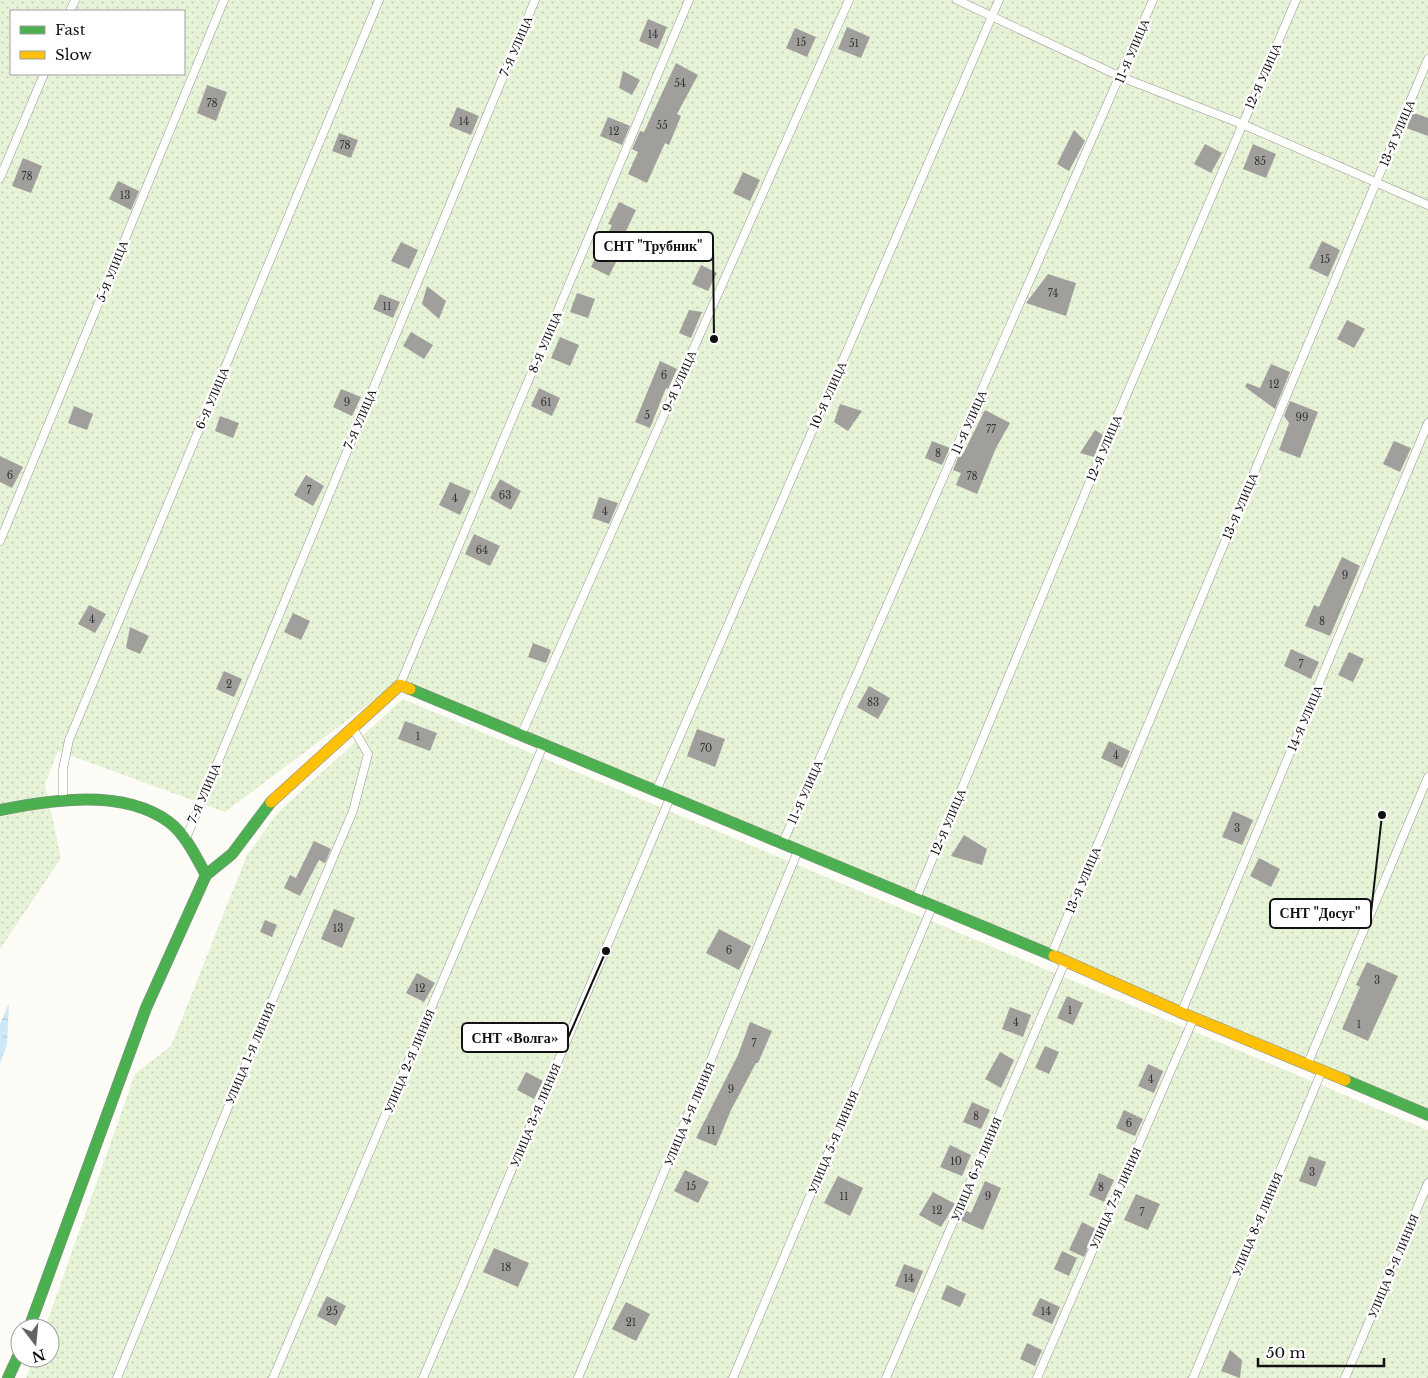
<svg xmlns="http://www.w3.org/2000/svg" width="1428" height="1378" font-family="'Libre Baskerville',serif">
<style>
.park{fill:url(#park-dots);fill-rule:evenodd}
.water{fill:url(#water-ripples)}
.building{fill:#a19f9c}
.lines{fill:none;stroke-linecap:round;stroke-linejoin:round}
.lane-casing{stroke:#979795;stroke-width:9}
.fast-casing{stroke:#8e8d8b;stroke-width:12}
.slow-casing{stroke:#8e8d8b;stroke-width:12}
.lane{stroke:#fffffe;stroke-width:8}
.fast{stroke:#4caf50;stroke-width:11}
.slow{stroke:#ffc107;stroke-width:11}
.labels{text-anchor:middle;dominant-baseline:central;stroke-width:5;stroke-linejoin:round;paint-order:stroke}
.number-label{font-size:10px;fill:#353434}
.street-label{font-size:12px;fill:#111;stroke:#fff}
.leader{fill:none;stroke:#111;stroke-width:2}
.callout-dot{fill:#111;stroke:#fff;stroke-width:2}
.callout{fill:#fff;stroke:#111;stroke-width:2}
.callout-label{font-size:14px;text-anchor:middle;font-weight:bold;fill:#111}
</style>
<defs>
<pattern id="park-dots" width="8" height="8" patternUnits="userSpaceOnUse" patternTransform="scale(1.25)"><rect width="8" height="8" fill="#e7f3d7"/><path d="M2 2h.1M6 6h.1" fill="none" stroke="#c5cfb8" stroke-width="1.8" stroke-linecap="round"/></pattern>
<pattern id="water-ripples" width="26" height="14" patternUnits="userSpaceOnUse" patternTransform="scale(1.25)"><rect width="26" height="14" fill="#cde8f7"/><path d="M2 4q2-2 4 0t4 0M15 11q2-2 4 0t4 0" fill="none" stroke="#afc6d3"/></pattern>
</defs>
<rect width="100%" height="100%" fill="#fdfcf7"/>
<g class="park">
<path d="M0 0H1428V1112L1245 1036 1253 1014 1244 1035 401 680 225 812 58 751 45 784 61 858 0 949ZM11 11H184V74H11Z"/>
<polygon points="403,699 1428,1130 1428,1378 26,1378 34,1358 50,1358 50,1328 45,1328 135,1074 171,1046 247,855 279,811"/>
</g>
<polygon class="water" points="9,1003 7,1045 0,1063 0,1024"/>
<g class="building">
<polygon points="648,19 667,27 658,49 639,41"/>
<polygon points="847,27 870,37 861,58 838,49"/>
<polygon points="795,28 816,37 807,57 786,48"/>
<polygon points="676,63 698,75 677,114 681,116 669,145 665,143 647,183 628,174 638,152 632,149 640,131 644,132"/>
<polygon points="623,71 640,80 632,95 619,88"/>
<polygon points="207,85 227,92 216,121 197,113"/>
<polygon points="457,107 479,116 471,135 449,126"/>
<polygon points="1412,112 1428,118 1428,136 1406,128"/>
<polygon points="608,117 630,126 622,145 600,136"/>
<polygon points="1074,130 1085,141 1069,171 1057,164"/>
<polygon points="339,133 358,140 351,158 332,151"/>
<polygon points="1205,144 1222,153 1211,173 1194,164"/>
<polygon points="1253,144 1276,154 1266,178 1243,169"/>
<polygon points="23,158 42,166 31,193 12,186"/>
<polygon points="743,172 760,180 750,201 733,193"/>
<polygon points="118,181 139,191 131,210 109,199"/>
<polygon points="619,202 636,210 615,254 619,256 609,276 591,267 612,225 608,224"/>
<polygon points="1322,241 1340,250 1328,277 1309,268"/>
<polygon points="401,242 418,250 409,269 391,261"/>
<polygon points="701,265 717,273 708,291 692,284"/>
<polygon points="1048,274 1076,283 1066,316 1026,303"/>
<polygon points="427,286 446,301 439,319 422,304"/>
<polygon points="577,293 595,299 588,318 570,312"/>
<polygon points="380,294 400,302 393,318 373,309"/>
<polygon points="689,310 702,312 691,338 679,333"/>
<polygon points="1347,320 1365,329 1354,348 1337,339"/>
<polygon points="411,332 433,345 424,359 403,346"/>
<polygon points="560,337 579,345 570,366 551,358"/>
<polygon points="660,361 677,369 668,389 666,388 650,428 635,422"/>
<polygon points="1271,364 1290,372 1275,409 1245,387 1247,383 1260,388"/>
<polygon points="539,388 560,398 552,416 531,406"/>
<polygon points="341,389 361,397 352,416 333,407"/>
<polygon points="1290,401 1318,412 1300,458 1279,450 1289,423 1284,416"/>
<polygon points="840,404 862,411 848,431 834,422"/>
<polygon points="74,406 93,414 87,430 68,423"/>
<polygon points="985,410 1010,423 996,448 977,494 956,485 961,473 953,470 960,453 963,454"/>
<polygon points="220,416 239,423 233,438 215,431"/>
<polygon points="1095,430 1103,435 1094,457 1080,453"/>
<polygon points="932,441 950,448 942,465 925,458"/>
<polygon points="1394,441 1411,448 1400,472 1383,464"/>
<polygon points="0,456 23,467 12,488 0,482"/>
<polygon points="306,475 324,486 313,506 294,495"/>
<polygon points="500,479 521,491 511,510 490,498"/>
<polygon points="450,482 471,491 460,515 439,505"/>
<polygon points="599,497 618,503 609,524 592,518"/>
<polygon points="474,534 500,546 490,566 465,554"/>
<polygon points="1342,557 1360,566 1330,636 1305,626 1314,605 1319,607"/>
<polygon points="89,605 106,614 95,633 78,624"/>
<polygon points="293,613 310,621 301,640 284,632"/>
<polygon points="130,627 149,636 140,654 126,648"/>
<polygon points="533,643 551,650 546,663 528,657"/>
<polygon points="1291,649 1319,662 1311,679 1284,666"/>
<polygon points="1349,652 1364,659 1353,682 1338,675"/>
<polygon points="224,671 242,679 234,697 216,689"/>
<polygon points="869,686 890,698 878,719 857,707"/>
<polygon points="405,721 437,733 430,751 398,739"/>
<polygon points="697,729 725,739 715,767 687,756"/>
<polygon points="1109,741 1130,751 1122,768 1101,758"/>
<polygon points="1233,811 1253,820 1242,845 1222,837"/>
<polygon points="964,835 987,849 982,865 951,856"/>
<polygon points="314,841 331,849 325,863 319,860 300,896 284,888 290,875 296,878"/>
<polygon points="1259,858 1280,869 1271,887 1250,876"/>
<polygon points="334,909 355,918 342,948 321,939"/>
<polygon points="265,920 277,925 272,937 260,932"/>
<polygon points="719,929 751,946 739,970 706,953"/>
<polygon points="1367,962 1398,976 1368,1041 1342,1029 1360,987 1356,985"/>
<polygon points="417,973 435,983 424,1002 406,993"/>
<polygon points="1067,996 1083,1003 1073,1025 1057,1018"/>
<polygon points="1010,1007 1031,1015 1023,1037 1002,1029"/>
<polygon points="750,1022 772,1031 758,1063 756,1063 731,1110 716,1146 696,1138 738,1055"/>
<polygon points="1045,1046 1059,1052 1049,1074 1035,1068"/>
<polygon points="1000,1052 1014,1060 1001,1088 985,1079"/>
<polygon points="1148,1064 1163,1071 1154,1093 1138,1086"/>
<polygon points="526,1072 543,1081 534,1099 517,1090"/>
<polygon points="972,1102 990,1110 981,1129 963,1122"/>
<polygon points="1124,1110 1143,1119 1135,1136 1116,1128"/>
<polygon points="950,1145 971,1155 962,1176 940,1167"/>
<polygon points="1309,1156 1326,1162 1316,1187 1299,1181"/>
<polygon points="685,1170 709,1182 698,1203 674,1191"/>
<polygon points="1099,1173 1114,1180 1104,1202 1089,1195"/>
<polygon points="838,1176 863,1188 850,1216 824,1203"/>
<polygon points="985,1181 1001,1188 983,1230 960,1220 965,1210 971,1213"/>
<polygon points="933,1192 955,1204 941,1227 919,1215"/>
<polygon points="1136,1194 1160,1204 1148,1230 1124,1220"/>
<polygon points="1082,1222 1096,1229 1084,1257 1069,1250"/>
<polygon points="494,1248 529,1263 518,1287 483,1272"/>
<polygon points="1062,1251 1077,1258 1069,1276 1054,1269"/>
<polygon points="904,1264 923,1271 914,1293 895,1286"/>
<polygon points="947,1285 966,1294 960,1307 941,1299"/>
<polygon points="327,1296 346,1306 336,1326 317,1316"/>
<polygon points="1040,1298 1060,1307 1052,1324 1032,1315"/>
<polygon points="626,1302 650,1314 636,1341 612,1329"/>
<polygon points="1027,1343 1042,1350 1035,1366 1020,1359"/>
<polygon points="1230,1350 1242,1360 1240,1378 1221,1371"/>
</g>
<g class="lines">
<defs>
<g id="lane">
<polyline points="957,0 1121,77 1242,124 1428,205"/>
<polyline points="70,11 75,0"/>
<polyline points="0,178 44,74"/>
<polyline points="0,541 224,0"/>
<polyline points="401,682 689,0"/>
<polyline points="522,733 849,0"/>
<polyline points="657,789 999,0"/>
<polyline points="63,798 63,769 69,740 379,0"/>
<polyline points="187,836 535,0"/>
<polyline points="784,840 1153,0"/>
<polyline points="917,896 1108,438 1296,0"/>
<polyline points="1052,953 1428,59"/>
<polyline points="1182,1011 1428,423"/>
<polyline points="1308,1063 1428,777"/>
<polyline points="117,1378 263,1022 353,811 368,754 354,730"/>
<polyline points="273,1378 543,746"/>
<polyline points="423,1378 670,798"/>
<polyline points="578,1378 798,851"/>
<polyline points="733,1378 932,907"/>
<polyline points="886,1378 1065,962"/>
<polyline points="1037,1378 1193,1020"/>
<polyline points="1193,1378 1321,1073"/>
<polyline points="1345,1378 1428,1183"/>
</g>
<g id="fast">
<polyline points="410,689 1054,956"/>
<path d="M0 810C51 800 123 788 169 822 186 835 196 857 206 875"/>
<polyline points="1345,1080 1428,1115"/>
<polyline points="29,1328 146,1008 206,875 232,854 271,802"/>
<polyline points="8,1378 20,1352"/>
</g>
<g id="slow">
<polyline points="271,802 400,685 410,689"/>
<polyline points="1054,956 1182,1013 1345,1080"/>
</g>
</defs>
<use href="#lane" class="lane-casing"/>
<use href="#fast" class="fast-casing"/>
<use href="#slow" class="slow-casing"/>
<use href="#lane" class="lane"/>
<use href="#fast" class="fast"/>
<use href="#slow" class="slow"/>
</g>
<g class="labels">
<g class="number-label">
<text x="653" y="34">14</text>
<text x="801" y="42">15</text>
<text x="854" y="43">51</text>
<text x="680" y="83">54</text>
<text x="212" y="103">78</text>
<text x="464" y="121">14</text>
<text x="662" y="125">55</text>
<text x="614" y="131">12</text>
<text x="345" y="145">78</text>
<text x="1260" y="161">85</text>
<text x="27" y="176">78</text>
<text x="125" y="195">13</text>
<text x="1325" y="259">15</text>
<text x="1053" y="293">74</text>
<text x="387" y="306">11</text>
<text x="664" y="375">6</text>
<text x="1274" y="384">12</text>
<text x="347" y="402">9</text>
<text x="546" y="402">61</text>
<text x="647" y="415">5</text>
<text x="1302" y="417">99</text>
<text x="991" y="429">77</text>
<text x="938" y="453">8</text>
<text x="10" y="475">6</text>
<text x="972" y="476">78</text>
<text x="309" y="490">7</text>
<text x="505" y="495">63</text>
<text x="455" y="498">4</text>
<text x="605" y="511">4</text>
<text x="482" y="550">64</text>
<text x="1345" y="575">9</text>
<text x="92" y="619">4</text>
<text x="1322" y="621">8</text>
<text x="1301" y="664">7</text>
<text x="229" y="684">2</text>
<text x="873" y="702">83</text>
<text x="418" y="736">1</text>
<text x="706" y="748">70</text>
<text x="1116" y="755">4</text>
<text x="1237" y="828">3</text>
<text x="338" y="928">13</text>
<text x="729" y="950">6</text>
<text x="1377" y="980">3</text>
<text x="420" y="988">12</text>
<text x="1070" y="1010">1</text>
<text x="1016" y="1022">4</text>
<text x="1359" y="1024">1</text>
<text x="754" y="1043">7</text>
<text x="1151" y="1079">4</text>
<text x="731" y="1089">9</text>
<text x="976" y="1116">8</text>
<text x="1129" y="1123">6</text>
<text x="711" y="1130">11</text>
<text x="956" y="1161">10</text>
<text x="1312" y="1172">3</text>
<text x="691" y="1186">15</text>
<text x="1101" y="1187">8</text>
<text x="844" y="1196">11</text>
<text x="988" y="1196">9</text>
<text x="937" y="1210">12</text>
<text x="1142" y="1212">7</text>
<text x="506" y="1267">18</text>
<text x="909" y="1278">14</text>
<text x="332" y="1311">25</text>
<text x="1046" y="1311">14</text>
<text x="631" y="1322">21</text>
</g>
<g class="street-label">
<text transform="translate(516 46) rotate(-67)">7-Я УЛИЦА</text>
<text transform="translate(1132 51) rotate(-67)">11-Я УЛИЦА</text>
<text transform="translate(1263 76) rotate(-66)">12-Я УЛИЦА</text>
<text transform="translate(1397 133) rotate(-67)">13-Я УЛИЦА</text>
<text transform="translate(112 271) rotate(-68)">5-Я УЛИЦА</text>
<text transform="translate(545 342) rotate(-67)">8-Я УЛИЦА</text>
<text transform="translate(679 381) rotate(-66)">9-Я УЛИЦА</text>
<text transform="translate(828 395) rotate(-66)">10-Я УЛИЦА</text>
<text transform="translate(212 398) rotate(-67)">6-Я УЛИЦА</text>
<text transform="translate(360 419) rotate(-67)">7-Я УЛИЦА</text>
<text transform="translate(969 422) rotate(-66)">11-Я УЛИЦА</text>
<text transform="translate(1104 448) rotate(-67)">12-Я УЛИЦА</text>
<text transform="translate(1240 506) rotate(-67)">13-Я УЛИЦА</text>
<text transform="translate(1305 718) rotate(-67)">14-Я УЛИЦА</text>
<text transform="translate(805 792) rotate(-66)">11-Я УЛИЦА</text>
<text transform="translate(204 793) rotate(-67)">7-Я УЛИЦА</text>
<text transform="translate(948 822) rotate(-67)">12-Я УЛИЦА</text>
<text transform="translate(1083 880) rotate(-67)">13-Я УЛИЦА</text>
<text transform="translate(250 1053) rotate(-67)">УЛИЦА 1-Я ЛИНИЯ</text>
<text transform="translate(409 1061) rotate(-67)">УЛИЦА 2-Я ЛИНИЯ</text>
<text transform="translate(689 1114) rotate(-67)">УЛИЦА 4-Я ЛИНИЯ</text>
<text transform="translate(535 1115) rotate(-67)">УЛИЦА 3-Я ЛИНИЯ</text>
<text transform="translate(833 1142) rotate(-67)">УЛИЦА 5-Я ЛИНИЯ</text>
<text transform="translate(976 1169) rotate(-67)">УЛИЦА 6-Я ЛИНИЯ</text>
<text transform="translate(1115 1198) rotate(-66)">УЛИЦА 7-Я ЛИНИЯ</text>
<text transform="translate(1257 1224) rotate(-67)">УЛИЦА 8-Я ЛИНИЯ</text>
<text transform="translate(1393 1266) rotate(-67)">УЛИЦА 9-Я ЛИНИЯ</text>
</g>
</g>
<path class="leader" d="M714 339L713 246M1382 815L1371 913M606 951L568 1038"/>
<g class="callout-dot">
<circle cx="714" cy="339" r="5"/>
<circle cx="1382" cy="815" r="5"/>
<circle cx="606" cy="951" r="5"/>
</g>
<g class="callout">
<rect x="594" y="232" width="119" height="29" rx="5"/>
<rect x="1270" y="899" width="101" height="29" rx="5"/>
<rect x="462" y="1023" width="106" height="29" rx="5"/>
</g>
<g class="callout-label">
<text x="653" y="251">СНТ "Трубник"</text>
<text x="1320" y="918">СНТ "Досуг"</text>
<text x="515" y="1043">СНТ «Волга»</text>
</g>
<rect x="10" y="10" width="175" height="65" fill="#ffffff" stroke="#a0a0a0"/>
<rect x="20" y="26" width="25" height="8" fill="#4caf50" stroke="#a0a0a0"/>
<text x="55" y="35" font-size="15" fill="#111111">Fast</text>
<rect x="20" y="51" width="25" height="8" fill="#ffc107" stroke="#a0a0a0"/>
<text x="55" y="60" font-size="15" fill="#111111">Slow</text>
<g transform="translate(35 1343) rotate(164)"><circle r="24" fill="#ffffff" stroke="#a0a0a0"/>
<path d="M0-4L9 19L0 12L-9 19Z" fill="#646362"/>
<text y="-8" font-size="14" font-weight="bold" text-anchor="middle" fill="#111111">N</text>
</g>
<path d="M1258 1358v8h126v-8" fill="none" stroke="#111111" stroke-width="2.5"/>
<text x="1266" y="1358" font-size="15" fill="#111111" stroke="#ffffff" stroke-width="4" paint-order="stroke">50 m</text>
</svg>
